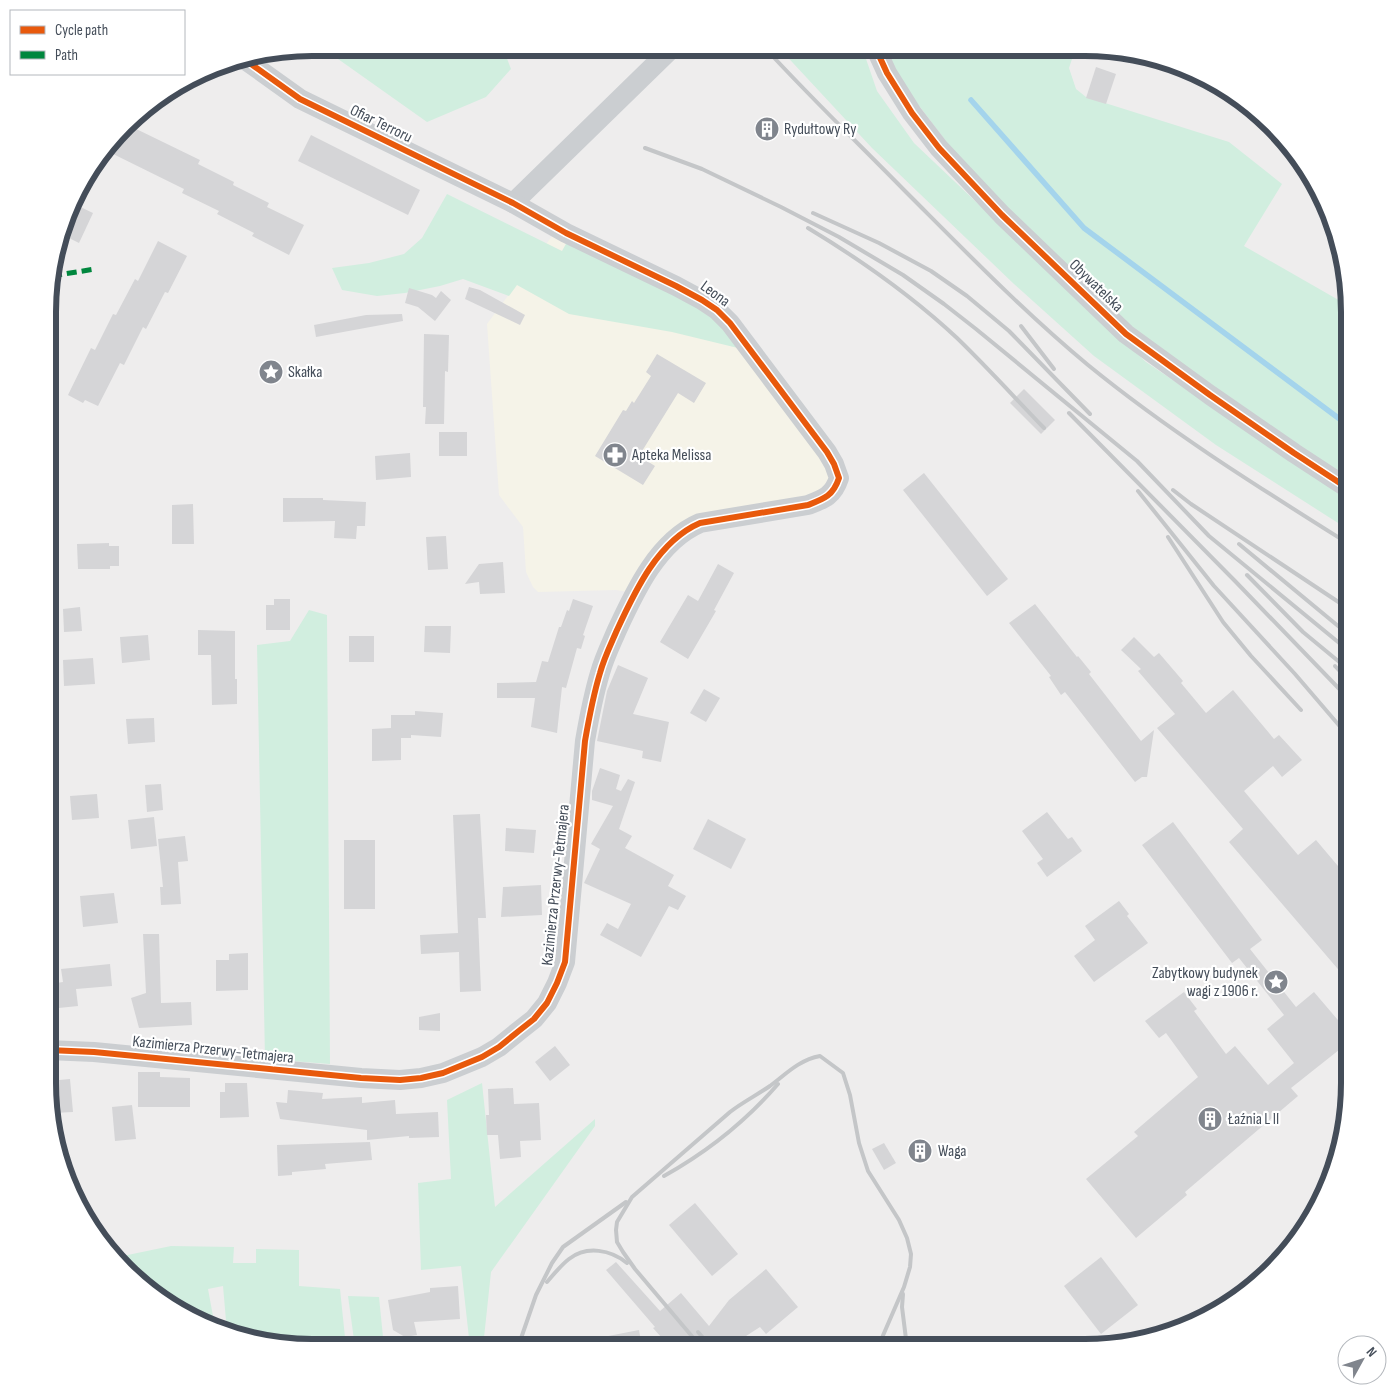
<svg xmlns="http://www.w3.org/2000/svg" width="1397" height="1395" font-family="'Sofia Sans Condensed',sans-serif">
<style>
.commercial{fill:#f5f3e8}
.green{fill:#d1eedf}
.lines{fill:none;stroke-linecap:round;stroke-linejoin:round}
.stream{stroke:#a4d4ec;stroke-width:5.5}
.building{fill:#d5d5d7}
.minor{stroke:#cbced1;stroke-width:20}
.rail{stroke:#c4c6c8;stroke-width:4}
.quiet{stroke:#00873e;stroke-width:5;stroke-dasharray:10 5;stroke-linecap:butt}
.cycleway-casing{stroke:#fff;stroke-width:9}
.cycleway{stroke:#e8590c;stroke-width:6}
.labels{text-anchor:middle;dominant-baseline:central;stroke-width:4.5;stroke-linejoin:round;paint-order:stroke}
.street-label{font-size:16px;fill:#444d59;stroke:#fff}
.poi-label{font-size:16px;fill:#444d59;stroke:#fff;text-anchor:start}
.rim{fill:none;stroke:#444d59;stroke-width:6}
</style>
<rect width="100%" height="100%" fill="#eeeded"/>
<polygon class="commercial" points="555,232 690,292 827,452 832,493 700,523 628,592 616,590 538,592 533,587 526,572 523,527 499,495 487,324"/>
<g class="green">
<polygon points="334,48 503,48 511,69 486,97 427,122 331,54"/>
<polygon points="780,49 859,49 864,53 877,91 914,143 1056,278 1146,362 1349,499 1349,530 1216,445 1094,356 1014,284 872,148"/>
<polygon points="876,49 1075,50 1069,68 1076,89 1086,97 1229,142 1282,184 1244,246 1349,306 1349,489 1210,395 1002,215"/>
<polygon points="447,194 562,251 567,242 681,296 717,318 742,349 672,332 569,314 517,285 509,296 463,279 440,286 405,293 377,296 342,290 332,268 369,263 404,254 422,238"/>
<polygon points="309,610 327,615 330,1064 265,1059 257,645 290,641"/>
<polygon points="482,1083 495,1207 595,1119 595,1126 491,1272 483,1347 470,1347 461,1266 421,1270 418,1183 451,1179 447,1100"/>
<path d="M171 1246 234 1247 233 1263H256V1249L299 1250V1286L340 1289 346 1347C306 1347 266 1347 227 1332L223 1286 208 1289 215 1327 180 1312 118 1257Z"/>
<polygon points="348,1296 379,1297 384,1347 355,1347"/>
</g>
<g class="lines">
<polyline class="stream" points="971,100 1084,228 1349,426"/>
</g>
<g class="building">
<polygon points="1096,67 1116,74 1106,104 1086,98"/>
<polygon points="767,117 779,129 768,141 756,128"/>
<polygon points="128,125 200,160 198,164 234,182 233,185 269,203 267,207 304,225 289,255 252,236 254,233 217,214 219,211 182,193 184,189 107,151"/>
<polygon points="311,135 420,190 408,215 298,161"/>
<polygon points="74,204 93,213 79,243 63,235"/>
<polygon points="158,241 187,256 168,293 165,292 146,329 143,327 124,365 120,363 98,406 85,400 83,403 68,395 91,348 95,350 113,314 116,315 135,279 138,281"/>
<polygon points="469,287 480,290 525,315 520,325 465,299"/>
<polygon points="409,288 432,295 436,298 441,291 451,300 435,321 418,307 405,303"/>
<polygon points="402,314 403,321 316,337 314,325 366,315"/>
<polygon points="424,334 449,335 448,372 445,371 444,424 425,424 426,407 423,407"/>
<polygon points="657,354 706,383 694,403 678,393 639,456 655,466 643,485 595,456 623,410 626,411 632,401 634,403 651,376 646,372"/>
<polygon points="1024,389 1055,420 1041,434 1010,403"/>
<rect x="439" y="432" width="28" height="24"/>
<polygon points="410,453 411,477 376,480 375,456"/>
<polygon points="924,473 1008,579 987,596 903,490"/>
<polygon points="283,498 323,498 323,500 366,502 365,526 357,526 356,539 334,538 335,521 283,522"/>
<polygon points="193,504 194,544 172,544 172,505"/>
<polygon points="446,536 448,569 428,570 426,537"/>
<polygon points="109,543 109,546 119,546 119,566 110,566 110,569 78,569 77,544"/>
<polygon points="503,562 505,593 480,594 479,582 465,584 479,564"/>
<polygon points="718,564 734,573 714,610 716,611 688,659 660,642 688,595 698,601"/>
<polygon points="274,599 290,599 290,630 266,630 266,605 274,605"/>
<polygon points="573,599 593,606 583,635 585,636 581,649 577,648 566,688 562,687 557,733 531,727 535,698 497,698 497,683 536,682 542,661 548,662 559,627 561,627 567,610 569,611"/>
<polygon points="1035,604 1077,657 1078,656 1091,672 1089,674 1141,741 1154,730 1147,777 1142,777 1135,782 1065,692 1061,695 1049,677 1051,676 1009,623"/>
<polygon points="80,607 82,631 64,632 63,609"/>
<polygon points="425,626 451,626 450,653 424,652"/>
<polygon points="198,630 235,631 235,679 237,679 237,704 212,705 211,655 198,655"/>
<polygon points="148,635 150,660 122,663 120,637"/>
<rect x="349" y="636" width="25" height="26"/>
<polygon points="1134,637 1154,657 1159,653 1183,681 1181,683 1206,713 1233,690 1274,739 1279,735 1302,760 1282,777 1273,766 1244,791 1298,855 1316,840 1349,879 1349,887 1341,895 1349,904 1349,982 1229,842 1243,829 1157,728 1175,714 1138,671 1141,669 1121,650"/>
<polygon points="93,658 95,684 64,686 63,660"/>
<polygon points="618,665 648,678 633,714 669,722 661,762 642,758 643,751 597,741 607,691"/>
<polygon points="704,689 720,698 706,722 690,713"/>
<polygon points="415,711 443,713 441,737 411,735 411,738 401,738 401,760 372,761 372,729 391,728 391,715 415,715"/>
<polygon points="154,718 155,742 128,744 126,719"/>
<polygon points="600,768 620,775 616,789 621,791 628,779 635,782 619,829 632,836 625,848 674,875 668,886 686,896 678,910 669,906 641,957 600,935 607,923 618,929 631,904 584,883 600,849 591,844 613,806 592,800 592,791"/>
<polygon points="161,784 163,810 147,812 145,785"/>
<polygon points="97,794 99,818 72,820 70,796"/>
<polygon points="1047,812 1068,839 1072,837 1082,851 1047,877 1037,863 1043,859 1022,831"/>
<polygon points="480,814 486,918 478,918 481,991 460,992 459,952 421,954 420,935 458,933 453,815"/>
<polygon points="154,817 157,846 131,849 128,820"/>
<polygon points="708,819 746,839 731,869 693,849"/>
<polygon points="1173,822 1262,940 1250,949 1296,1007 1314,992 1349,1033 1349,1042 1291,1088 1298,1096 1185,1192 1187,1195 1136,1238 1086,1179 1138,1136 1134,1132 1198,1077 1166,1033 1159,1038 1145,1021 1184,992 1197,1009 1194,1011 1226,1054 1235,1046 1268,1085 1294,1063 1267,1029 1284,1015 1239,958 1232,963 1142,845"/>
<polygon points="506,828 536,830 534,853 505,851"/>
<polygon points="185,836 188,861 178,862 181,904 161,905 160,887 163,887 158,839"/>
<rect x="344" y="840" width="31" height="69"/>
<polygon points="541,885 542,915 501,917 503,887"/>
<polygon points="114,893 118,923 83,927 80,896"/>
<polygon points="1119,901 1129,914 1127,916 1148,943 1094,982 1074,956 1095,940 1085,926"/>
<polygon points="143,934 159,934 161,1003 191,1002 192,1025 139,1028 131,998 146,993"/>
<polygon points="248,953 248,990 216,991 216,960 229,960 229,954"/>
<polygon points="110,964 112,986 76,989 78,1006 49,1009 49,984 63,982 61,969"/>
<polygon points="440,1013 440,1031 419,1030 419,1017"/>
<polygon points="555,1046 570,1065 550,1081 535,1062"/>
<polygon points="138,1072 160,1072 160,1077 190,1078 190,1107 138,1107"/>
<polygon points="70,1079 73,1112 53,1113 53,1107 50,1108 48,1099 48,1081"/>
<polygon points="225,1083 247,1083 249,1117 220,1118 220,1092 225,1092"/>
<polygon points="513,1088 514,1104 539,1103 541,1140 520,1141 521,1157 500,1159 498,1135 487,1135 486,1115 489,1115 488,1089"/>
<polygon points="288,1090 323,1093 322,1099 362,1097 362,1103 395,1100 396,1114 438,1112 439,1137 409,1138 409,1136 367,1140 367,1130 280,1119 276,1102 287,1103"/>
<polygon points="132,1105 136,1139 115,1141 112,1107"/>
<polygon points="370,1142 372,1160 325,1164 326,1169 292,1172 292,1175 278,1176 277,1145"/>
<polygon points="884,1143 896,1163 884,1170 872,1149"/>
<polygon points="695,1203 738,1254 712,1276 669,1225"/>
<polygon points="1101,1257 1138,1305 1101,1334 1064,1286"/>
<polygon points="616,1262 660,1311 681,1293 709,1326 729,1300 766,1269 798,1307 766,1334 760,1327 729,1347 670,1347 653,1328 655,1327 606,1270"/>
<polygon points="458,1286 460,1319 414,1322 417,1335 405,1337 393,1330 388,1300 430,1292 430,1288"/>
<polygon points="639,1330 642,1347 589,1347 588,1340"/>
</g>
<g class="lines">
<g class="minor">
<polyline points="876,49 887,73 912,113 939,148 1002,215 1126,334 1210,395 1294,453 1349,489"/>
<polyline points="513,203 672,48"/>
<path d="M48 1050 94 1052 361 1078 400 1080 421 1078 443 1073 482 1057 499 1047 520 1030 534 1019 547 1003 557 983 565 962 585 741C589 718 593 696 600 673 604 658 611 644 617 630 635 591 658 541 700 523L808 505C824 499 833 496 839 478L834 464 827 452 730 323 717 310 702 300 676 286 566 233 513 203 300 99 244 59"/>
</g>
<g class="rail">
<path d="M766 49C811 98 859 144 906 192 965 251 1024 312 1088 365 1170 432 1260 488 1349 544"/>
<polyline points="645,148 702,169 781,207 839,237 903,275 944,304 976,329 1137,461 1209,536 1349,651"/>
<polyline points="813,213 879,243 931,271 967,296 1009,331 1090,414"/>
<path d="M808 228C861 260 912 296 957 338 987 367 1015 398 1044 428"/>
<polyline points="1021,326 1054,369"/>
<polyline points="1069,413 1235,581 1349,699"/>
<polyline points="1173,490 1191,504 1349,609"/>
<polyline points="1138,491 1214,586 1295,674 1349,737"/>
<polyline points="1168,537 1223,622 1251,656 1301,710"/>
<polyline points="1239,544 1349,635"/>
<polyline points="1247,575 1303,632 1349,670"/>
<polyline points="1335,666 1349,681"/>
<path d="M664 1176C707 1152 746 1121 778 1084"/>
<path d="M547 1282C554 1274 561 1265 569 1259 587 1245 611 1250 627 1263"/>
<polyline points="903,1294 902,1307 907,1347"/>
<polyline points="698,1332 711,1347"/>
<polyline points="518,1347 536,1295 552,1263 563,1247 626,1202"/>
<path d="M701 1347 635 1269 623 1252 617 1242 616 1230 617 1222 632 1197 730 1112C743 1102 757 1095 770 1086 786 1074 799 1060 820 1056L843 1073 850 1095 859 1143 868 1171 899 1220 907 1238 911 1254 910 1267 904 1287 878 1347"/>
</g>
<polyline class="quiet" points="52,276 95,269"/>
<defs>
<g id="cycleway">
<polyline points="876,49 887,73 912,113 939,148 1002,215 1126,334 1210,395 1294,453 1349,489"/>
<path d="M48 1050 94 1052 361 1078 400 1080 421 1078 443 1073 482 1057 499 1047 520 1030 534 1019 547 1003 557 983 565 962 585 741C589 718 593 696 600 673 604 658 611 644 617 630 635 591 658 541 700 523L808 505C824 499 833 496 839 478L834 464 827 452 730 323 717 310 702 300 676 286 566 233 513 203 300 99 244 59"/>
</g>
</defs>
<use href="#cycleway" class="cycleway-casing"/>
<use href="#cycleway" class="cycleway"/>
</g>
<defs>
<symbol id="building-disc" viewBox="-11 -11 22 22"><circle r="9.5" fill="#80858d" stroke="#fff"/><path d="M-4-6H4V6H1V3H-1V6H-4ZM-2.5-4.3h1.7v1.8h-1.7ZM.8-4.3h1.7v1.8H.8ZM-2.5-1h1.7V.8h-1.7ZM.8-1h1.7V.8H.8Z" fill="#fff"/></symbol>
<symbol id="sight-disc" viewBox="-11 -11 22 22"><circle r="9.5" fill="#80858d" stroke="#fff"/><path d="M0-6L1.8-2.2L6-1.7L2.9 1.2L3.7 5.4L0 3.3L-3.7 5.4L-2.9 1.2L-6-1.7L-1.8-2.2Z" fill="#fff"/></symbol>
<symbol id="pharmacy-disc" viewBox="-11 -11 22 22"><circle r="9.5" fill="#80858d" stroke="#fff"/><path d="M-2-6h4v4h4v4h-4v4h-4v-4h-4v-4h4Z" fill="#fff"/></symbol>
</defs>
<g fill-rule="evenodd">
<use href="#building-disc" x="753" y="115" width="28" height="28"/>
<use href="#sight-disc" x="257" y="358" width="28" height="28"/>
<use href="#pharmacy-disc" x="601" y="441" width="28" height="28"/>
<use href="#sight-disc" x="1262" y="968" width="28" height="28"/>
<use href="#building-disc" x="1196" y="1105" width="28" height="28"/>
<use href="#building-disc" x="906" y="1137" width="28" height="28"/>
</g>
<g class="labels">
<g class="street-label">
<text transform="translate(381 124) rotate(26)">Ofiar Terroru</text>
<text transform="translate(1096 286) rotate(44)">Obywatelska</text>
<text transform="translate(715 294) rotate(36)">Leona</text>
<text transform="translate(556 885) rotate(-84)">Kazimierza Przerwy-Tetmajera</text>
<text transform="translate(213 1050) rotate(6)">Kazimierza Przerwy-Tetmajera</text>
</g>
<g class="poi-label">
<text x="784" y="129">Rydułtowy Ry</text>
<text x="288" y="372">Skałka</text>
<text x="632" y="455">Apteka Melissa</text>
<text x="1258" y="973" text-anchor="end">Zabytkowy budynek<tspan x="1258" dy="18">wagi z 1906 r.</tspan></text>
<text x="1228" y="1119">Łaźnia L II</text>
<text x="938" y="1151">Waga</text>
</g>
</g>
<path d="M0 0H1397V1395H0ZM312 56H1085A256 256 0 0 1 1341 312V1083A256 256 0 0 1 1085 1339H312A256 256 0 0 1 56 1083V312A256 256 0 0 1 312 56Z" fill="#fff" fill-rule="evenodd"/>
<path class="rim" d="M312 56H1085A256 256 0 0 1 1341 312V1083A256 256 0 0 1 1085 1339H312A256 256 0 0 1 56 1083V312A256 256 0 0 1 312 56Z"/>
<rect x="10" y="10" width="175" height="65" fill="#ffffff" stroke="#b4b8bd"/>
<rect x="20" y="26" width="25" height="8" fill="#e8590c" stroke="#b4b8bd"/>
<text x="55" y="35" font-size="15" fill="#444d59">Cycle path</text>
<rect x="20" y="51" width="25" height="8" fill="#00873e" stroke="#b4b8bd"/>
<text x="55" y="60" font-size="15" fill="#444d59">Path</text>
<g transform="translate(1362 1360) rotate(50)"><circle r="24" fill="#ffffff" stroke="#b4b8bd"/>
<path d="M0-4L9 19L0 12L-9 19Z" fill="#80858d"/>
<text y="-8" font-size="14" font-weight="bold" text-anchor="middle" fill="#444d59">N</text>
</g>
</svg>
